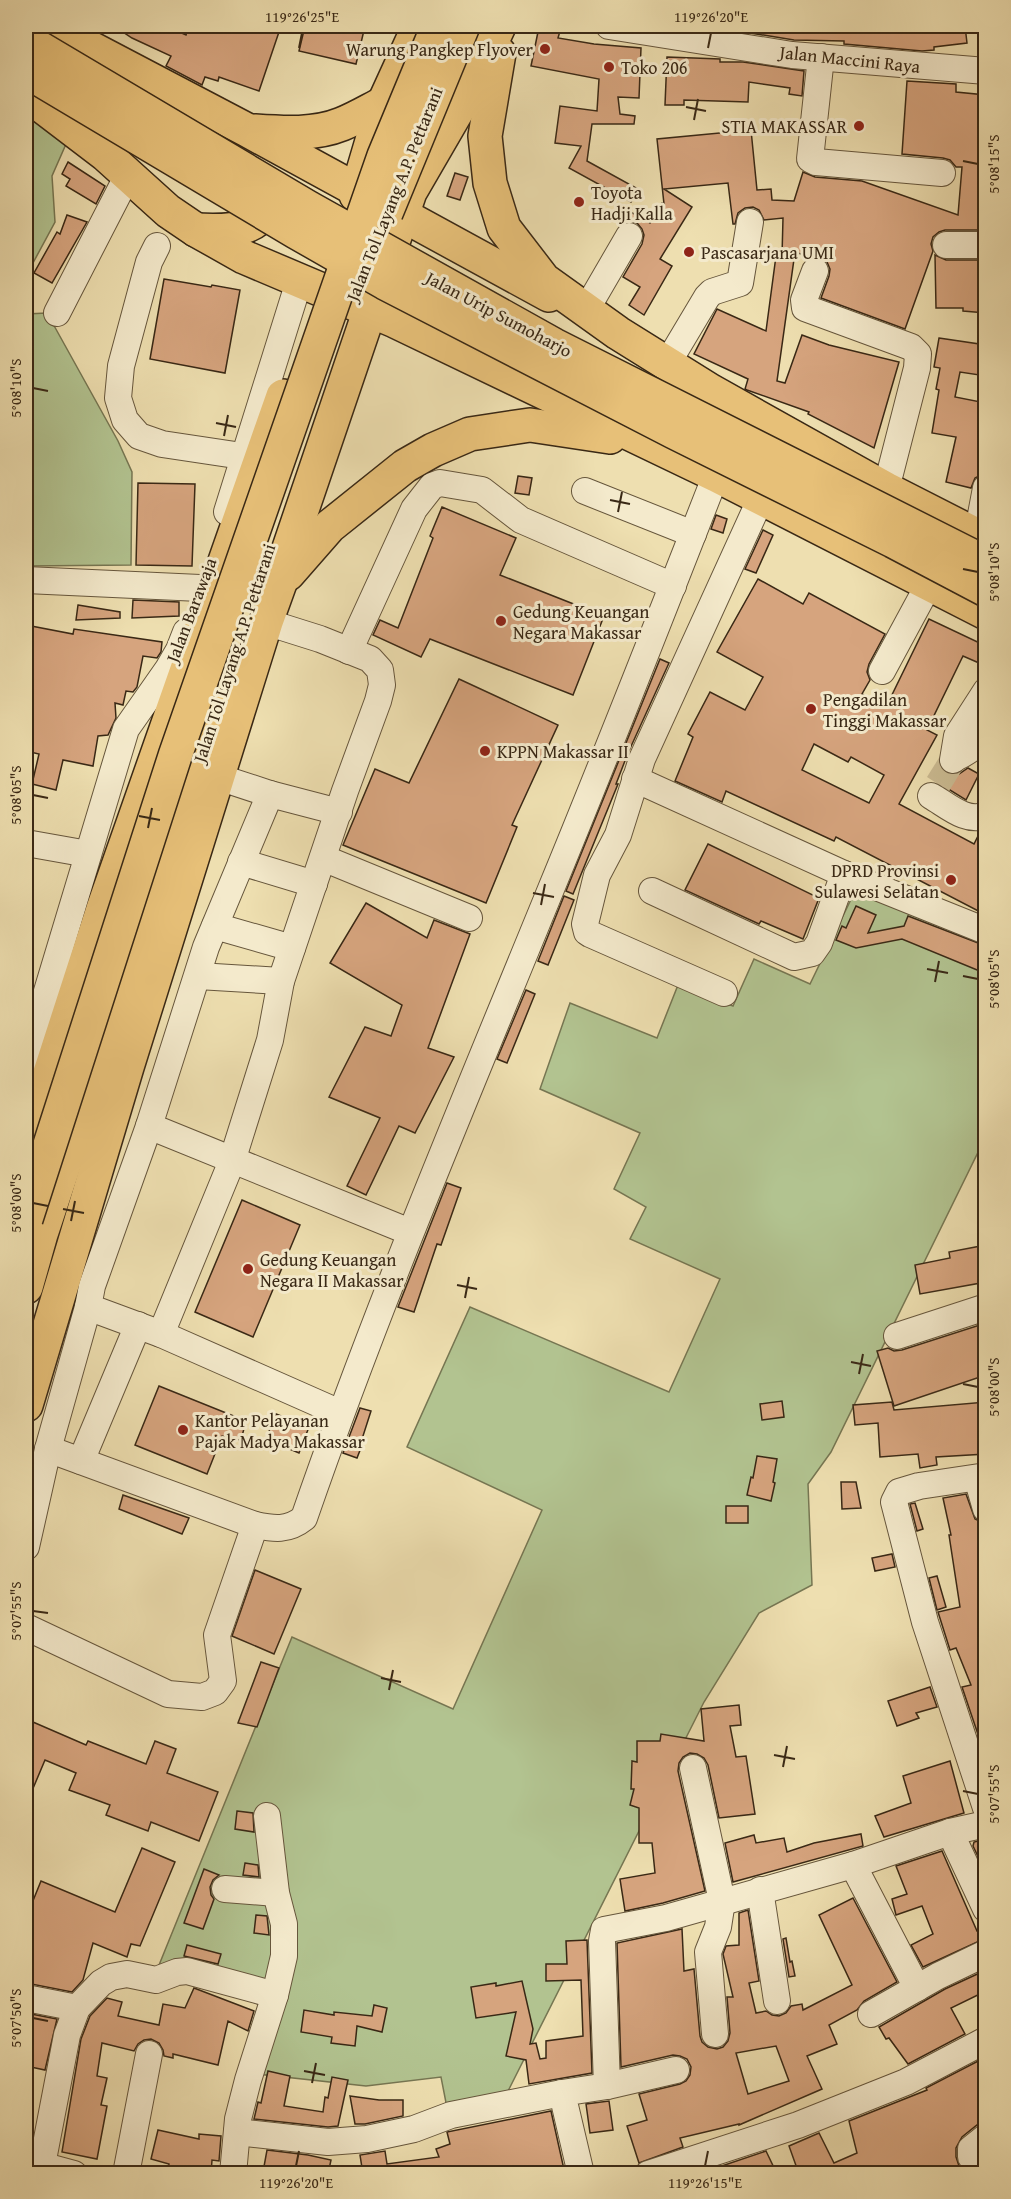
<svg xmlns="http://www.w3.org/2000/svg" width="1011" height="2199" font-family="'Gentium Book Plus',serif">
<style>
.green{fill:#b2c390;stroke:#767652;stroke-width:1.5}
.building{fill:#d6a47e;stroke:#392815;stroke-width:1.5;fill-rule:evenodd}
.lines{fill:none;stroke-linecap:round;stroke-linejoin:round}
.minor-tunnel{stroke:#caba91;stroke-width:26;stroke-dasharray:26 13;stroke-linecap:butt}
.minor-casing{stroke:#66563c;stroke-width:28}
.highway-casing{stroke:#392815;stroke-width:36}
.minor{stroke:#f4eacc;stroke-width:26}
.highway{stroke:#e7c078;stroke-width:33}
.highway-bridge-casing{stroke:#392815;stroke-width:36;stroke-linecap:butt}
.highway-bridge{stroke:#e7c078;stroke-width:33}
.ticks{fill:none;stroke:#392815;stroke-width:2}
.poi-dot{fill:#8f2418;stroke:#f4eacc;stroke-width:2}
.labels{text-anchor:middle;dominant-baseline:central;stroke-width:6;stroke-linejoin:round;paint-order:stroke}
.poi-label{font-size:18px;fill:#392815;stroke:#f4eacc;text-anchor:start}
.street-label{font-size:18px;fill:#392815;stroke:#f4eacc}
.neatline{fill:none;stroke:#392815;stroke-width:2}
.ticks-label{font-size:15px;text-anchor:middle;fill:#392815}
</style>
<rect width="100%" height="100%" fill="#eedfb0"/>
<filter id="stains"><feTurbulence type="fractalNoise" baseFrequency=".00333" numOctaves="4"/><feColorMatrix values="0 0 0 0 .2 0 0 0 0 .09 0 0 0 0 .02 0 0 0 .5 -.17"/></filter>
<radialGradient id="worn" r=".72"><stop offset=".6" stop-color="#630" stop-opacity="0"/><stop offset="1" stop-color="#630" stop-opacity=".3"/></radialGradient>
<g class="green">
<polygon points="26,102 70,135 52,176 55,222 26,276"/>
<polygon points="47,313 118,441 132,472 131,565 26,566 26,314"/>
<polygon points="857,887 985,939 985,1138 831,1452 808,1484 812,1585 759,1613 704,1702 503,2101 449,2118 441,2077 366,2086 257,2074 273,2009 157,1970 292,1637 453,1709 542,1510 407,1447 470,1307 669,1392 720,1279 630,1239 646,1207 614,1189 640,1133 540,1089 570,1003 657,1038 678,985 733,1006 754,959 810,984"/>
</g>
<g class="building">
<polygon points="114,26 166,26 186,35 189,26 281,26 259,91 219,77 218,81 205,77 202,85 166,66 171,56 132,38"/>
<polygon points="305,26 365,26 356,64 299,51"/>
<polygon points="738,26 835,26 835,29 878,29 878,27 915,26 965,26 967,43 934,47 934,50 922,51 844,44 844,41 794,40 738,31"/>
<polygon points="539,27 560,31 558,38 594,44 641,48 639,98 618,97 620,114 635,116 634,124 592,124 587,161 638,189 631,202 569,168 581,146 555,143 560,106 597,111 599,79 531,66"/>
<polygon points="667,57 720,59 720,62 743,62 804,71 802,96 789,94 790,88 749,82 748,102 684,100 684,105 665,105"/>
<polygon points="907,81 956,84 956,92 986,95 986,230 945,230 939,232 933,237 931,244 933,251 905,329 821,298 829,276 830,269 827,262 820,257 810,257 795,252 777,381 785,383 802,335 829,345 899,362 874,448 808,414 809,412 747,390 745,389 748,379 694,354 717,309 766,331 776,256 782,256 783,218 764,220 759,210 753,207 745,208 738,213 735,224 733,224 728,183 664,189 692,207 660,259 672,266 644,315 629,305 640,287 623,277 642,244 644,235 642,229 637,223 630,221 623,223 629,211 650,223 662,203 664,204 657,139 751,130 757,190 771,189 772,200 794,201 803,172 815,177 862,181 958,215 962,167 956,167 950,160 943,158 902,154"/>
<polygon points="68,162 105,186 96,204 66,186 70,179 62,174"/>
<polygon points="455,173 468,177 460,200 447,196"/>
<polygon points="67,215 87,222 52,283 34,273 57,232 60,234"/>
<polygon points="935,255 946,260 986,260 986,313 963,311 963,308 936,308"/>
<polygon points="164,279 211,287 212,285 240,290 225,373 150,359"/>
<polygon points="939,338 986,345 986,376 960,372 955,397 986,403 986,420 980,449 986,450 986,461 983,474 975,478 971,488 946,482 956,437 932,433 939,390 936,389 940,368 934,367"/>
<polygon points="518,476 532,478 529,495 515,493"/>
<polygon points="138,483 195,484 192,566 136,565"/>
<polygon points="442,507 516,538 500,575 604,616 573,695 430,639 421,657 373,635 380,620 398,628 433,538 430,536"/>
<polygon points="716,515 727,519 723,533 711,529"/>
<polygon points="763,530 773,535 756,573 745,569"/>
<path d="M758 579 803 604 809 593 885 634 869 664 867 672 870 680 862 694 886 707 929 619 986 646V666L963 656 927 730 937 735 899 804 974 844 980 832 986 831V915L836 837 834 841 726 791 722 802 675 781 693 737 688 734 710 692 745 710 763 677 717 652ZM814 744 848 762 851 757 884 775 869 803 802 770Z"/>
<polygon points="133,600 179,602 179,616 132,618"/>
<polygon points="78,605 120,612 120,618 76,620"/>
<polygon points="26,625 73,634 74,629 162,642 161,652 157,658 143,656 137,687 133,692 126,691 123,705 115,703 116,718 108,735 98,736 93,766 63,760 56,790 32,784 39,754 26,751 26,690 29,670 26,669"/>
<polygon points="660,659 669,663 628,753 616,784 618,784 573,894 566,891"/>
<polygon points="459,679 558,725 512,825 517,827 486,903 343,845 375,769 409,783"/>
<polygon points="968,768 979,774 966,800 945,787 952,775 959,774"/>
<polygon points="708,844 819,898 803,939 761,921 759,924 685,890"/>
<polygon points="564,896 574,900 548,965 538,961"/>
<polygon points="366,903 427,938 434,920 470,934 428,1048 454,1057 415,1133 399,1126 366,1195 347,1186 380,1118 329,1097 365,1027 391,1036 402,1005 330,963"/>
<polygon points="856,906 876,915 868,933 904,926 908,916 986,946 986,963 982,972 902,939 856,948 836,940 842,926 846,928"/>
<polygon points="526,990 535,994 507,1063 497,1059"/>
<polygon points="447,1183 461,1188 441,1245 437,1244 414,1312 398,1307"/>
<polygon points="242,1200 300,1225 253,1337 195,1312"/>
<polygon points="986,1245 986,1282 920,1294 915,1265 950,1258 949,1252"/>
<polygon points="986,1323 986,1375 894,1406 877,1351 888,1348 894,1351 902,1350"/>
<polygon points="159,1386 246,1421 241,1440 222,1436 207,1474 135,1445"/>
<polygon points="782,1401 784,1417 762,1420 760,1404"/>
<polygon points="892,1402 894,1410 986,1402 986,1454 936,1457 937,1465 920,1468 918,1454 880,1457 878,1423 855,1425 853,1405"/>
<polygon points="360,1408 371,1411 362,1439 364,1440 357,1458 343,1453"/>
<polygon points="276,1414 309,1427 299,1453 266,1439"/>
<polygon points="757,1456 777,1459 773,1482 775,1483 771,1501 747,1495 751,1477 753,1478"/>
<polygon points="841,1482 856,1482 861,1508 842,1509"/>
<polygon points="966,1494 975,1519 986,1524 986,1758 962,1687 971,1685 956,1648 950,1650 938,1612 960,1607 949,1535 951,1535 943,1498"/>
<polygon points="123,1495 189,1518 182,1534 119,1509"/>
<polygon points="915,1503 923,1529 917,1531 910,1504"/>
<rect x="726" y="1506" width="22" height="17"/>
<polygon points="892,1554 895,1567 875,1571 872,1558"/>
<polygon points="255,1570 301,1589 274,1654 232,1636"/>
<polygon points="937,1576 946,1607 937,1610 929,1578"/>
<polygon points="261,1662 279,1668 257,1727 238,1723"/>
<polygon points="930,1687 937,1707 916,1713 919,1718 897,1726 888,1701"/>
<polygon points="739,1705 741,1725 730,1726 736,1757 746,1756 755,1814 719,1818 708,1765 704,1758 697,1754 690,1753 683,1757 679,1763 678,1771 705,1891 663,1903 625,1911 620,1879 655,1873 652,1843 639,1843 639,1808 630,1805 634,1789 631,1789 632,1761 637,1762 637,1741 660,1741 661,1734 704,1741 701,1709"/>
<polygon points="26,1719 86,1745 88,1741 146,1764 155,1741 176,1749 167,1773 218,1792 199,1841 151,1822 148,1831 106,1815 110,1805 69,1790 76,1773 45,1760 26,1805"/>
<polygon points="950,1761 964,1813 884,1837 875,1816 911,1803 903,1776"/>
<polygon points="237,1811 253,1813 254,1832 235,1829"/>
<polygon points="861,1834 863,1846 733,1882 725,1843 754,1835 756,1843 784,1838 787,1852 814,1843"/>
<polygon points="986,1839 986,1867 983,1867 973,1846 974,1842"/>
<polygon points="142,1848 175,1862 140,1946 131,1944 127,1957 93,1943 83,1980 72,1992 26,1983 26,1918 41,1881 115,1912"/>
<polygon points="942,1851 977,1931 986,1927 986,1938 923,1967 911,1945 933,1934 922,1906 896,1915 892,1899 907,1894 896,1866"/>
<polygon points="245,1863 258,1865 259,1877 243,1875"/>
<polygon points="204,1869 219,1875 213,1880 210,1887 211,1895 214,1899 203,1929 184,1923"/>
<path d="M853 1898 897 1982 864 2001 857 2010 829 2025 837 2044 807 2056 822 2089 739 2125V2124L680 2138 683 2147 639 2163 627 2126 647 2120 639 2094 680 2084 686 2081 690 2075 691 2067 687 2059 680 2056 673 2055 621 2067 617 1943 682 1929 684 1971 694 1969 700 2036 702 2042 708 2047 717 2049 723 2047 728 2041 730 2033 727 1997H733L723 1954 726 1946 739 1945V1913L748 1910 759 1981 749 1983 756 2013 766 2011 772 2015 779 2016 786 2013 791 2006 802 2004 803 2010 852 1985 819 1915ZM776 2046 789 2081 748 2094 736 2053Z"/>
<polygon points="256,1915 267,1916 269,1935 254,1933"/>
<polygon points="786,1938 790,1962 792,1961 795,1976 789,1977 783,1939"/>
<polygon points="587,1940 592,2073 529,2084 526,2060 506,2056 516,2012 476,2018 471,1987 496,1983 496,1986 522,1981 533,2029 530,2044 536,2043 540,2059 546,2058 546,2041 583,2036 581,1980 546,1981 546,1964 567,1964 566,1941"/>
<polygon points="187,1945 221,1954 218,1964 184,1956"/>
<polygon points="986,1970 986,1991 951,2008 965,2034 908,2064 889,2038 886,2039 879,2027 945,1989"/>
<polygon points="194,1988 254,2011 248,2031 228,2021 218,2065 173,2054 173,2058 164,2056 163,2050 159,2043 151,2039 144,2040 138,2044 134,2051 102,2043 97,2076 107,2078 101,2105 107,2106 97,2159 62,2152 81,2039 90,2016 107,1998 122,2002 118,2016 159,2025 163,2004 185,2008"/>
<polygon points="374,2005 387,2008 382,2032 357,2026 355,2046 331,2043 332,2037 301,2032 304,2010 334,2015 334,2012 372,2016"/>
<polygon points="26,2013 57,2019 45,2070 26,2066 29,2043 26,2042"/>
<polygon points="982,2059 986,2066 986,2090 979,2093 986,2107 986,2122 977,2125 962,2137 956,2148 956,2157 959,2166 965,2174 799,2174 789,2146 819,2133 834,2163 857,2153 849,2121 927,2090 926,2088"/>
<polygon points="268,2071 290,2076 284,2106 323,2112 325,2097 328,2098 332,2077 348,2080 338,2126 328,2127 254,2119 258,2102 261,2103"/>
<polygon points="350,2096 379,2100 403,2100 403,2116 365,2124 355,2124"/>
<polygon points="609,2101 613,2130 590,2133 586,2104"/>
<polygon points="551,2111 565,2174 363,2174 360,2155 385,2151 387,2164 439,2157 436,2149 450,2144 447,2132"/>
<polygon points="158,2130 199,2139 199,2134 221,2136 219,2161 212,2160 211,2174 167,2174 169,2164 151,2159"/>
<polygon points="267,2150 308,2155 331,2160 328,2174 272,2174 263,2172"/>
<polygon points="766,2151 777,2174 698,2174"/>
</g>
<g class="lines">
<polyline class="minor-tunnel" points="938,784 953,760"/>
<defs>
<g id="minor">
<polyline points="609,26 792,55 986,71"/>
<polyline points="821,57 810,159 816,162 942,173"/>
<polyline points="946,245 986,245"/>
<polyline points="157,246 149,262 121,366 118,398 125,420 139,436 162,444 242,456"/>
<polyline points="815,271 804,300 805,308 911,347 918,354 917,368 886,489"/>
<polyline points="586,310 629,236"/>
<polyline points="57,313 128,175"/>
<polyline points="667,364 707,297 712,292 740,283 750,222"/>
<polyline points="585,491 693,534"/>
<polyline points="227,512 297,288"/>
<polyline points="977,536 986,488"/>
<polyline points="26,580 200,588"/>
<polyline points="349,651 414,509 432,486 440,483 482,490 521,520 673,586"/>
<polyline points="882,671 929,584"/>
<path d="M955 758C973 750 976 745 986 728"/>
<polyline points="953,760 957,736 986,691"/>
<polyline points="218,777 270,794 339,812"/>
<polyline points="635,779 844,874 986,931"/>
<polyline points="270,794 206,947 149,1126 410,1232"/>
<path d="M931 796C947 805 967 824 986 815"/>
<polyline points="26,843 88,854"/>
<polyline points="323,858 469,918"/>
<polyline points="241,862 314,884"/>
<polyline points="652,891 794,957 812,953 819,943 844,874"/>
<polyline points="215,926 292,948"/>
<polyline points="198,976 281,981"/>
<polyline points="724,993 590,934 587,932 585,924 597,875 618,835 642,759 761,498"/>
<polyline points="26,1061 126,729 168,669 179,650 186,632"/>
<polyline points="149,1126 92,1286 88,1307 161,1334 340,1413"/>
<polyline points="161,1334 232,1161 270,1040 281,981 345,791 378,701 382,685 380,670 370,659 320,639 266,622"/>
<polyline points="897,1336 986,1307"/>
<path d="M48 1449 255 1525C274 1529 288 1531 304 1518 378 1304 466 1097 551 889 608 751 662 613 716 475"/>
<polyline points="81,1461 138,1325"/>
<polyline points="986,1476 919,1486 899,1492 894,1502 925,1622 986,1808"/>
<polyline points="977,1478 986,1509"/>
<polyline points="26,1547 48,1449 88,1307"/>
<polyline points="26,1627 168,1694 202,1697 215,1692 223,1681 217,1635 255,1525"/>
<polyline points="693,1768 722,1901 718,1927 708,1952 715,2034"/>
<polyline points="950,1832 986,1909"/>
<polyline points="853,1865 917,1988"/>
<polyline points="225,1889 276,1893"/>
<polyline points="760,1890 777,2001"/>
<polyline points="26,1998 77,2008"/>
<polyline points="871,2014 938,1976 986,1953"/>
<polyline points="607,2086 602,1941 604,1930 666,1918 853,1865 950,1832 986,1824"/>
<polyline points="237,2132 328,2142 367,2139 414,2129 451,2115 562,2093"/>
<polyline points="26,2161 74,2174"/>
<polyline points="42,2165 67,2035 77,2008 101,1983 111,1977 127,1974 156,1980 177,1972 187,1971 275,1995"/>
<polyline points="126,2174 149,2054"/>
<polyline points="233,2174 238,2119 248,2080 275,1995 284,1956 284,1924 276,1893 267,1816"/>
<polyline points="581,2174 562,2093 607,2086 676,2070"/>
<polyline points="648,2174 798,2125 906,2082 986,2040"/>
<polyline points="980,2174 983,2171 971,2157 971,2149 986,2137"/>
</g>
<g id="highway">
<polyline points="49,26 247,130 549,295"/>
<polyline points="499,53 485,136 490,183 504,228 544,280 618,333 711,391 886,489 986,540"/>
<polyline points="26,94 106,155 168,211 196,230 244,257 395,321 716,475 986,613"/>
<path d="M255 131C284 133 315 135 342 124 357 118 370 110 384 103"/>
<polyline points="356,195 382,107 419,26"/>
<path d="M196 230C232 232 269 232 271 186"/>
<polyline points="288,574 330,526 405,466 433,450 470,434 530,425 610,437"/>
<polyline points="26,1147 103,909 283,396"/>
<polyline points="26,1287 41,1234 217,706"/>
<polyline points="26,1405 127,1067 266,622 280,583 288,551 410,192 468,92 499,26"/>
</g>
</defs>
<use href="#minor" class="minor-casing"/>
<use href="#highway" class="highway-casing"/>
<use href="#minor" class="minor"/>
<use href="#highway" class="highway"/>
<defs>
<g id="highway-bridge">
<polyline points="26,40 309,208 554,345 986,563"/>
<polyline points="26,71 296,232 385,283 674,432 893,541 986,590"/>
<polyline points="386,213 463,26"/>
<polyline points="26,1219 175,756 384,156 438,26"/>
</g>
</defs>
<use href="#highway-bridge" class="highway-bridge-casing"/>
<use href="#highway-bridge" class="highway-bridge"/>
</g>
<path class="ticks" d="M299 48 302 33M708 48 711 33M686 107 706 111M694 120 698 99M963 161 978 164M33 388 48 391M216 423 236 427M224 436 228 415M610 500 630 504M618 512 622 492M963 569 978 572M33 795 48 798M139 816 160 820M148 828 152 808M533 893 554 897M541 905 545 884M927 969 948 973M963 976 978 979M935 982 939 961M33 1203 48 1206M63 1209 84 1213M71 1221 75 1201M457 1285 477 1289M465 1298 469 1277M851 1362 871 1366M859 1374 863 1354M963 1384 978 1387M33 1611 48 1613M381 1678 401 1682M389 1690 393 1670M774 1755 795 1759M783 1767 787 1746M963 1791 978 1794M33 2018 48 2021M304 2071 325 2075M312 2083 316 2063M296 2166 299 2151M705 2166 708 2151"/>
<g class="poi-dot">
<circle cx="545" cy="49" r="6"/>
<circle cx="609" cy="67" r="6"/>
<circle cx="859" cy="126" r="6"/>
<circle cx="579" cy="202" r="6"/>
<circle cx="689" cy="252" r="6"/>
<circle cx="501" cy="621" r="6"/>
<circle cx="811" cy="709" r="6"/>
<circle cx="485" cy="751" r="6"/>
<circle cx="951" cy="880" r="6"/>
<circle cx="248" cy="1269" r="6"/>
<circle cx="183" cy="1430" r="6"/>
</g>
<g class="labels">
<g class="poi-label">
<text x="533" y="49" text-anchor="end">Warung Pangkep Flyover</text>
<text x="621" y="67">Toko 206</text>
<text x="847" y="126" text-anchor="end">STIA MAKASSAR</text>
<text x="591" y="192">Toyota<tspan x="591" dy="21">Hadji Kalla</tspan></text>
<text x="701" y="252">Pascasarjana UMI</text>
<text x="513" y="611">Gedung Keuangan<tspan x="513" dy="21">Negara Makassar</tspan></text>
<text x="823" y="699">Pengadilan<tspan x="823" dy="21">Tinggi Makassar</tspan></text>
<text x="497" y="751">KPPN Makassar II</text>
<text x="939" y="870" text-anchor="end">DPRD Provinsi<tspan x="939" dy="21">Sulawesi Selatan</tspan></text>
<text x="260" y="1259">Gedung Keuangan<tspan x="260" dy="21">Negara II Makassar</tspan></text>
<text x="195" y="1420">Kantor Pelayanan<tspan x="195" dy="21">Pajak Madya Makassar</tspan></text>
</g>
<g class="street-label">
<text transform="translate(850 59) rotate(6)">Jalan Maccini Raya</text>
<text transform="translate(394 194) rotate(-68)">Jalan Tol Layang A.P. Pettarani</text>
<text transform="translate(499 314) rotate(28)">Jalan Urip Sumoharjo</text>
<text transform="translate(191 610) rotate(-69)">Jalan Barawaja</text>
<text transform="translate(234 653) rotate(-72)">Jalan Tol Layang A.P. Pettarani</text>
</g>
</g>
<rect width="1011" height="2199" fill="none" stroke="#eedfb0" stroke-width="66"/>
<rect x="33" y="33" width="945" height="2133" class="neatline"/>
<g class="ticks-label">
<text x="302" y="22">119°26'25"E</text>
<text x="711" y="22">119°26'20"E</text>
<text transform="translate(994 164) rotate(-90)" y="5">5°08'15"S</text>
<text transform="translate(16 388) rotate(-90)" y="5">5°08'10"S</text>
<text transform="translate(994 572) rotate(-90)" y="5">5°08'10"S</text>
<text transform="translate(16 795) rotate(-90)" y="5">5°08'05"S</text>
<text transform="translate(994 979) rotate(-90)" y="5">5°08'05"S</text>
<text transform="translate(16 1203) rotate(-90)" y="5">5°08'00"S</text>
<text transform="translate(994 1387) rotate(-90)" y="5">5°08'00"S</text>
<text transform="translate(16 1611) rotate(-90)" y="5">5°07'55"S</text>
<text transform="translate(994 1794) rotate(-90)" y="5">5°07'55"S</text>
<text transform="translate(16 2018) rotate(-90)" y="5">5°07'50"S</text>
<text x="296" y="2188">119°26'20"E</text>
<text x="705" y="2188">119°26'15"E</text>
</g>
<rect width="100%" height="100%" filter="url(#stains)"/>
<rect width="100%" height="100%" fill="url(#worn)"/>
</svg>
